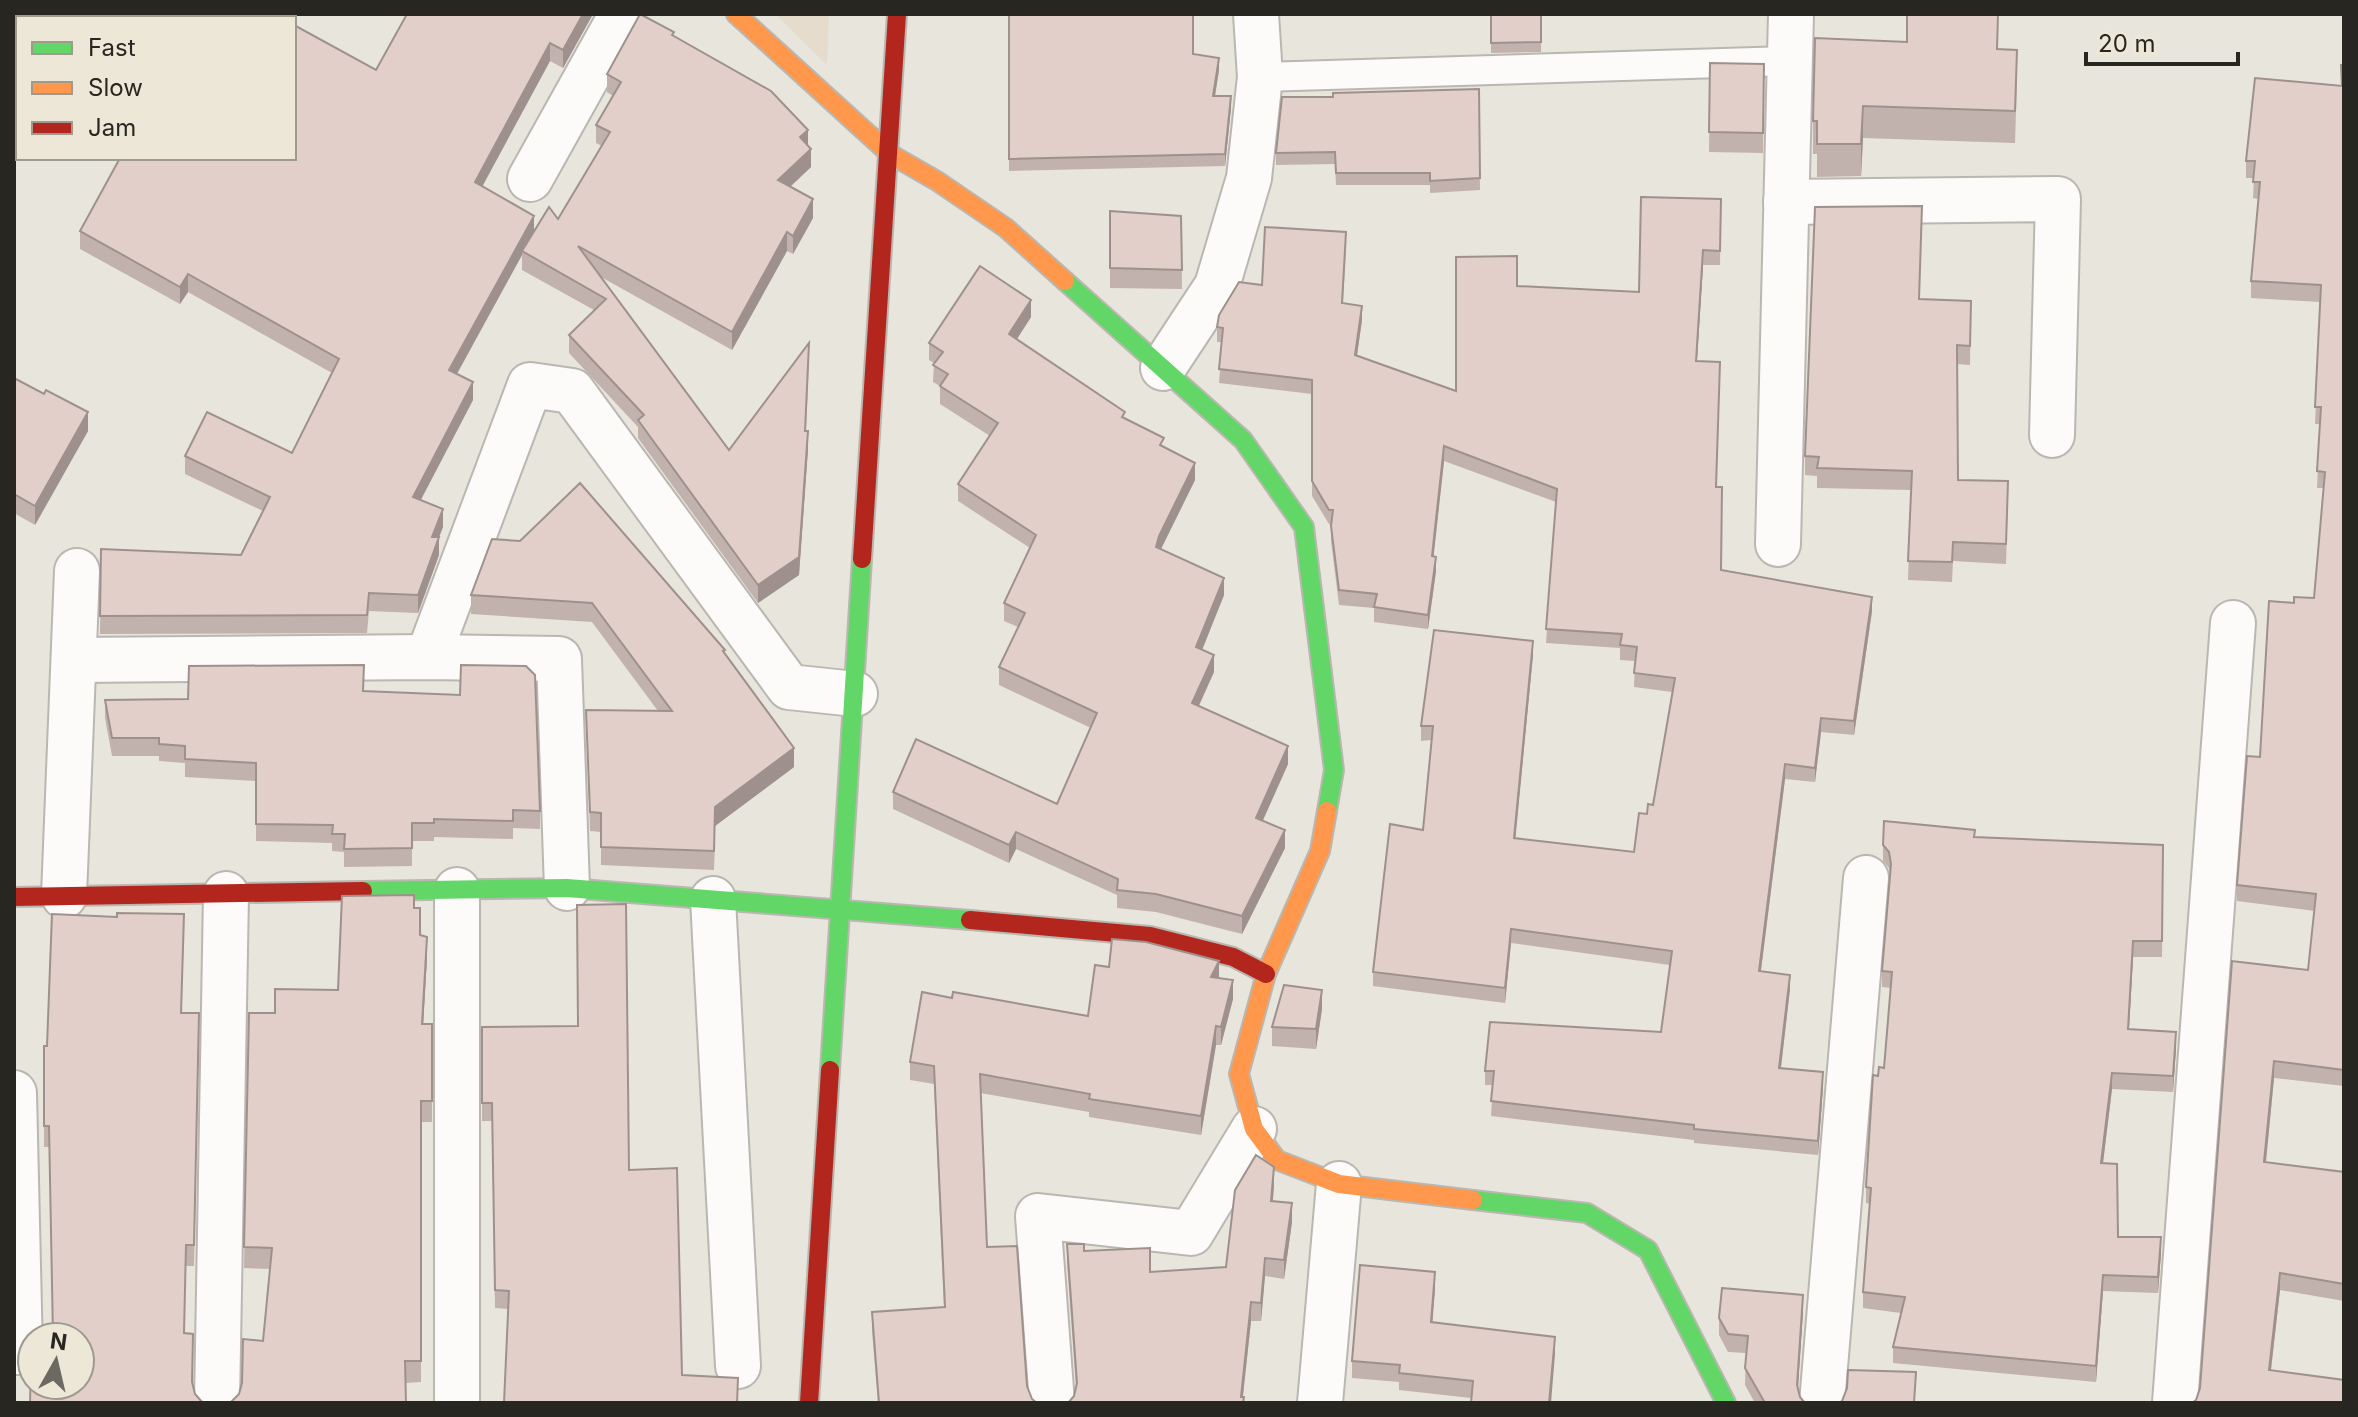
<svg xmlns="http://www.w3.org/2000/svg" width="2358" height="1417" font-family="Inter,sans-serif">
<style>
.commercial{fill:#e5dccd}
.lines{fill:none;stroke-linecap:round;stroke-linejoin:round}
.lane-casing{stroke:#bab7b1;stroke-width:32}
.street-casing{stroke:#bab7b1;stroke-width:48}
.fast-casing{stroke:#bab7b1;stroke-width:22}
.slow-casing{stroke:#bab7b1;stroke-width:22}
.jam-casing{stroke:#bab7b1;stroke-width:22}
.lane{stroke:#fcfbfa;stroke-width:28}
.street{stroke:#fcfbfa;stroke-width:44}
.fast{stroke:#63d668;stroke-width:18}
.slow{stroke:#ff974d;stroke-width:18}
.jam{stroke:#b3261e;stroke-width:18}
.wall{fill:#c2b2ad}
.shaded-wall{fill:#9e918d}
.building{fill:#e2cfc9;stroke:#9e918d;stroke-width:2}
</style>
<rect width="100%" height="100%" fill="#e8e5dd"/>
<polygon class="commercial" points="775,14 829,14 827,65"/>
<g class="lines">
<defs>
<polyline id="lane" points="1260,77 1790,61"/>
<g id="street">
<polyline points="530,179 622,14"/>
<polyline points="1786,202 2058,199 2052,435"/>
<polyline points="1163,368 1217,286 1249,178 1260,77 1256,14"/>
<polyline points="1778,544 1791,14"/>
<polyline points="428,657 530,385 572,391 789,687 855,694"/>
<polyline points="74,660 428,657 559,659 567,888"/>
<polyline points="64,896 77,571"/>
<polyline points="713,899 738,1366"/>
<polyline points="14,1093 20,1352 14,1352"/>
<polyline points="217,1403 226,894"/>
<polyline points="457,1403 457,890"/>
<polyline points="1052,1403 1038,1216 1191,1233 1254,1129"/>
<polyline points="1320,1403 1339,1184"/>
<polyline points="1822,1403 1866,878"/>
<polyline points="2175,1403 2233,623"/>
</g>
<g id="fast">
<polyline points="1065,281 1243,440 1304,527 1334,770 1327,811"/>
<polyline points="363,891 567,888 970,920"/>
<polyline points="830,1070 862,559"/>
<polyline points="1473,1200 1587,1213 1648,1250 1726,1403"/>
</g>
<g id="slow">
<polyline points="736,14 890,154 937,181 1006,228 1065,281"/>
<polyline points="1327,811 1320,851 1266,974 1239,1074 1254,1129 1277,1160 1339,1184 1473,1200"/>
</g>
<g id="jam">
<polyline points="862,559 897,14"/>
<polyline points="14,897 363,891"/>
<polyline points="970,920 1150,936 1233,957 1266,974"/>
<polyline points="809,1403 830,1070"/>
</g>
</defs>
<use href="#lane" class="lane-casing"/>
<use href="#street" class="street-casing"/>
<use href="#fast" class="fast-casing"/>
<use href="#slow" class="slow-casing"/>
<use href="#jam" class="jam-casing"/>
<use href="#lane" class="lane"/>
<use href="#street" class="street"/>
<use href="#fast" class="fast"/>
<use href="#slow" class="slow"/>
<use href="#jam" class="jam"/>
</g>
<g class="wall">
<polygon points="407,14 593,14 563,68 550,61 482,186 534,232 558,219 602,146 596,143 596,125 613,96 607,92 607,74 674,36 808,146 811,167 790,187 813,218 793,254 787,251 732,350 601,277 729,450 809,361 806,431 808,449 799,575 758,603 638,438 638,427 569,353 569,335 594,310 522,270 522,255 457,374 473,400 420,500 443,527 439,537 439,555 418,613 369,611 367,633 100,634 101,549 241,555 263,511 185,474 185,456 292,453 332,373 188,292 180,304 80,249 80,231 294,158 376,70"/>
<polygon points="1009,14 1193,54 1219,70 1215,96 1231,108 1225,166 1009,171"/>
<polygon points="1491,14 1541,14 1541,52 1491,53"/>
<polygon points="1998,49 2017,82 2015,143 1863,138 1861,176 1817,177 1817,154 1813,154 1813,121"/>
<polygon points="1710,63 1764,64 1763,153 1709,152"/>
<polygon points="2344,65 2344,1086 2274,1078 2266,1163 2344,1172 2344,1301 2280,1290 2271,1370 2196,1400 2200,1388 2232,961 2308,970 2315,911 2237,901 2237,885 2260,757 2294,603 2314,598 2324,488 2317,488 2320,424 2315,424 2320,302 2251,298 2251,281 2258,199 2253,198 2254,178 2246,178 2246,161 2341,86"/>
<polygon points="1479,89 1480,190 1430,193 1430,185 1336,185 1335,164 1276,165 1276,153 1333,97"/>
<polygon points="1721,199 1720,265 1703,265 1697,361 1717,487 1721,570 1872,611 1854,735 1821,732 1815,782 1785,779 1761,971 1790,989 1781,1068 1823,1087 1818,1155 1694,1143 1694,1140 1491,1116 1493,1085 1485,1085 1485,1071 1661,1032 1670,965 1511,943 1505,1003 1373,986 1373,972 1423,830 1431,740 1421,741 1421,726 1533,655 1515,839 1634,852 1647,814 1653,805 1672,692 1634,687 1635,661 1620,660 1620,648 1546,643 1556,502 1444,461 1433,557 1436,571 1428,629 1374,622 1374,608 1339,605 1331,541 1331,525 1329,524 1312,496 1312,394 1219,383 1222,342 1217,342 1217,327 1262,285 1346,247 1343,303 1362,320 1357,355 1456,391 1517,286 1639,292"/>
<polygon points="1110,211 1181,216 1182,289 1110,288"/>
<polygon points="1920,299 1971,301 1970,365 1957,364 1958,480 2008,501 2006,564 1953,561 1952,582 1908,580 1911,490 1817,488 1817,476 1805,475 1805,456"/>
<polygon points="1031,317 1017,339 1164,447 1195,480 1161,549 1224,595 1202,650 1214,672 1199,706 1288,764 1262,821 1285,848 1242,934 1156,912 1117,908 1117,895 1016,849 1009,863 893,809 893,792 1057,804 1091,728 999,685 999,667 1018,627 1004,621 1004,603 1030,548 958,501 958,484 990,436 940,404 940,386 933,382 934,363 929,360 929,343"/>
<polygon points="14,378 88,431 35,525 14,513"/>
<polygon points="492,539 725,654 794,767 715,826 714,870 601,865 601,832 590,831 586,710 658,711 592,622 471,614 471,595"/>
<polygon points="364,691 540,811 540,829 513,828 513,839 434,837 434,841 412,841 412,866 344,867 344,852 332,851 332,843 256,841 256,781 185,777 185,763 159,761 159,756 112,756 105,718 105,700 188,699"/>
<polygon points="1975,837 2163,845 2162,957 2133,957 2129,1029 2176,1048 2173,1092 2112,1089 2103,1163 2118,1237 2161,1253 2158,1293 2103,1291 2096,1382 1893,1363 1893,1347 1901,1313 1863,1308 1863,1292 1870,1204 1866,1203 1866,1187 1878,1076 1884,1068 1891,988 1882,987 1882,971 1890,875 1889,868 1883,861 1883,845"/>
<polygon points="414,908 427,958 423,1024 432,1024 432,1122 421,1122 421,1382 239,1394 263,1341 270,1269 244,1268 249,1013 275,1013 338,990"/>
<polygon points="184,935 181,1013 199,1013 194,1266 186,1266 80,1385 49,1147 44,1147 44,1046 47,1046"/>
<polygon points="1219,978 1233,999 1221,1045 1216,1045 1201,1135 1089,1117 1089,1112 980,1093 987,1247 1027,1386 1032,1399 1037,1403 878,1403 872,1331 872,1312 944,1307 934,1084 910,1080 910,1062 952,998 1088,1016"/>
<polygon points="1322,1009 1316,1049 1272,1046 1272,1027"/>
<polygon points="482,1027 629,1170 682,1375 738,1403 508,1309 495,1308 492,1121 482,1121"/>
<polygon points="1274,1186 1273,1201 1292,1222 1284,1279 1265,1276 1261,1321 1251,1321 1243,1397 1074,1396 1076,1388 1067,1263 1067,1244 1150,1272 1226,1267"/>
<polygon points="1435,1289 1432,1323 1555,1354 1471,1398 1399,1390 1399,1382 1352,1378 1352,1361"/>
<polygon points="1803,1312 1798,1388 1800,1397 1805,1403 1755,1403 1745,1385 1746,1353 1728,1352 1719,1335 1719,1318"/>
</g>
<g class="shaded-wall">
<polygon points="583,14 593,14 563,68 563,50"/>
<polygon points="550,43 550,61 475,200 475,182"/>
<polygon points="1219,58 1219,70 1213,108 1213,96"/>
<polygon points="1231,96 1231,108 1225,166 1225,154"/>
<polygon points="1863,106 1863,138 1861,176 1861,144"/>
<polygon points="808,130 808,148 800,137"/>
<polygon points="811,149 811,167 778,198 778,180"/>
<polygon points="813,199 813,218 793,254 793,236"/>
<polygon points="534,216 534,234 522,251 522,255 449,388 449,370"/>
<polygon points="787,232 787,251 732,350 732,332"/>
<polygon points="1703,250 1703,265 1696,375 1696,361"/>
<polygon points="188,274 188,292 180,304 180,287"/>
<polygon points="1031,300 1031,317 1009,351 1009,334"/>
<polygon points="1362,306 1362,320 1355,369 1355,355"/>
<polygon points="473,382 473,400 413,515 413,497"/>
<polygon points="88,412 88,431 35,525 35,506"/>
<polygon points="808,431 808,449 799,575 758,603 758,585"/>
<polygon points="1444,446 1444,461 1432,571 1432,556"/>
<polygon points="1195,463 1195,480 1159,553 1156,547 1159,536"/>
<polygon points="443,509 443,527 432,555 432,537"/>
<polygon points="439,537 439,555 418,613 418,595"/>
<polygon points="1436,557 1436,571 1428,629 1428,615"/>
<polygon points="1224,578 1224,595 1196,665 1196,647"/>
<polygon points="1872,597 1872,611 1854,735 1854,721"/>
<polygon points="1533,641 1533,655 1514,853 1514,838"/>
<polygon points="1214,655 1214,672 1192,720 1192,703"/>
<polygon points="1821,718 1821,732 1815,782 1815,768"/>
<polygon points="1288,746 1288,764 1256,836 1256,818"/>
<polygon points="794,748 794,767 715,826 714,870 715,807"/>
<polygon points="1785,764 1785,779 1759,985 1759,971"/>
<polygon points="1285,830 1285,848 1242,934 1242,916"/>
<polygon points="1016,832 1016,849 1009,863 1009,845"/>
<polygon points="1511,929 1511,943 1505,1003 1505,988"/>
<polygon points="427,937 427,958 422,1045 422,1024"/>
<polygon points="2133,941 2133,957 2128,1045 2128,1029"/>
<polygon points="1219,961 1219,979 1211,977"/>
<polygon points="1790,975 1790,989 1779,1083 1779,1068"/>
<polygon points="1233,980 1233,999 1221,1045 1221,1027"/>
<polygon points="1322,990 1322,1009 1316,1049 1316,1029"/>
<polygon points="1216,1026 1216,1045 1201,1135 1201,1116"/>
<polygon points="2176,1032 2176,1048 2173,1092 2173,1076"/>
<polygon points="2274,1061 2274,1078 2264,1179 2264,1162"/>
<polygon points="1823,1072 1823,1087 1818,1155 1818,1141"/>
<polygon points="2112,1073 2112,1089 2101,1179 2101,1163"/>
<polygon points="1274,1167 1274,1186 1271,1219 1271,1201"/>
<polygon points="1292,1203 1292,1222 1284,1279 1284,1260"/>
<polygon points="2161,1237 2161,1253 2158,1293 2158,1277"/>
<polygon points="1265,1258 1265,1276 1261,1321 1261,1303"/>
<polygon points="1435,1272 1435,1289 1431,1340 1431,1322"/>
<polygon points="2280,1273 2280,1290 2269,1386 2269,1370"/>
<polygon points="2103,1275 2103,1291 2096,1382 2096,1366"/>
<polygon points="1803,1295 1803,1312 1797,1402 1797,1385"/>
<polygon points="1251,1302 1251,1321 1242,1403 1241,1397"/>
<polygon points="1555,1337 1555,1354 1551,1403 1549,1403"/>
</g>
<g class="building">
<polygon points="407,14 583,14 563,50 550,43 475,182 534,216 449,370 473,382 413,497 443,509 432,537 439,537 418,595 369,593 367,615 100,616 101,549 241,555 270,497 185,456 207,412 292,453 339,359 188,274 180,287 80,231 120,158 294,158 294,25 376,70"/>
<polygon points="640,14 674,32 672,35 771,91 808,130 800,137 811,149 778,180 813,199 793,236 787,232 732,332 578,246 729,450 809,343 805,431 808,431 799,557 758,585 638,420 644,415 569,335 606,299 522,251 549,207 558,219 610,132 596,125 621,82 607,74"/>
<polygon points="1009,14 1193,14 1193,54 1219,58 1213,96 1231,96 1225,154 1009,159"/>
<polygon points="1491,14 1541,14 1541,42 1491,43"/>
<polygon points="1907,14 1998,14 1997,49 2017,50 2015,111 1863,106 1861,144 1817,144 1817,121 1813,121 1815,38 1907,42"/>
<polygon points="1710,63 1764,64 1763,133 1709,132"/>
<polygon points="2341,65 2344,65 2344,1070 2274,1061 2264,1162 2344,1172 2344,1284 2280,1273 2269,1370 2344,1380 2344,1403 2192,1403 2196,1400 2200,1388 2232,961 2308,970 2316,894 2237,885 2247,756 2260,757 2269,601 2294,603 2294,597 2314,598 2325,472 2317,471 2321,407 2315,407 2321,285 2251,281 2260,182 2253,182 2255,161 2246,161 2255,78 2342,86"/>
<polygon points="1479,89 1480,178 1430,181 1430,173 1336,173 1335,152 1276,153 1282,97 1333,97 1333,93"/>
<polygon points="1641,197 1721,199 1720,251 1703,250 1696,361 1720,362 1716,487 1722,487 1721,570 1872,597 1854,721 1821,718 1815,768 1785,764 1759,971 1790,975 1779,1068 1823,1072 1818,1141 1694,1129 1694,1125 1491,1101 1494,1071 1485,1071 1490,1022 1661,1032 1672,951 1511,929 1505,988 1373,972 1390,824 1423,830 1433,726 1421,726 1434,630 1533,641 1514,838 1634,852 1639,813 1647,814 1648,804 1653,805 1675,678 1634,673 1637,647 1620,645 1622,634 1546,629 1557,489 1444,446 1432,556 1436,557 1428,615 1374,607 1377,594 1339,590 1331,526 1333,510 1329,510 1312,481 1312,380 1219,369 1223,328 1217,327 1219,315 1239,282 1262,285 1265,227 1346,232 1342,303 1362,306 1355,355 1456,391 1456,257 1517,256 1517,286 1639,292"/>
<polygon points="1922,206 1919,299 1971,301 1970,346 1957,345 1958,480 2008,481 2006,544 1953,542 1952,562 1908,561 1912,471 1817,468 1819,457 1805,456 1815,207"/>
<polygon points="1110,211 1181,216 1182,270 1110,268"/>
<polygon points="980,266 1031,300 1009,334 1125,412 1122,417 1164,438 1160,445 1195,463 1159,536 1156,547 1224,578 1196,647 1214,655 1192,703 1288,746 1256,818 1285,830 1242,916 1156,894 1117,890 1118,879 1016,832 1009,845 893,792 916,739 1057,804 1097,713 999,667 1025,613 1004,603 1036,535 958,484 998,423 940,386 948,374 933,365 943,352 929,343"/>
<polygon points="14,378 44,394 46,390 88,412 35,506 14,494"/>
<polygon points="580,483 725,650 723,651 794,748 715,807 714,851 601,847 601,813 590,812 586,710 672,711 592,603 471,595 492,539 520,541"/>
<polygon points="364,665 363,691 460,695 461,665 526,666 535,675 540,811 513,810 513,821 434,819 434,823 412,823 412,848 344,849 345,834 332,834 333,825 256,824 256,763 185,759 185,746 159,744 159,738 112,738 105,700 188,699 189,666"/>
<polygon points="1884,821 1975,830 1974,837 2163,845 2162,941 2133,941 2128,1029 2176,1032 2173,1076 2112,1073 2101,1163 2117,1164 2118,1237 2161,1237 2158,1277 2103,1275 2096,1366 1893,1347 1905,1297 1863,1292 1871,1188 1866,1187 1873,1075 1878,1076 1879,1067 1884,1068 1892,972 1882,971 1891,864 1889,852 1883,845"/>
<polygon points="414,895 414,908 420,908 420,935 427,937 422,1024 432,1024 432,1101 421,1101 421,1361 405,1361 406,1403 230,1403 239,1394 242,1383 243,1339 263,1341 272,1248 244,1247 249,1013 275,1013 275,989 338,990 342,896"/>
<polygon points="626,904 629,1170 677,1168 682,1375 738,1378 737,1403 504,1403 509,1291 495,1290 492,1103 482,1103 482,1027 578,1026 577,905"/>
<polygon points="117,913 184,914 181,1013 199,1013 194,1245 186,1245 184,1333 193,1334 192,1382 195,1394 203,1403 30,1403 31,1363 32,1385 80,1385 80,1337 53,1337 49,1126 44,1126 44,1046 47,1046 52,914 117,917"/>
<polygon points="1112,939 1146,942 1219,961 1211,977 1233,980 1221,1027 1216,1026 1201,1116 1089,1099 1090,1094 980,1074 987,1247 1017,1246 1027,1386 1032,1399 1037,1403 879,1403 872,1312 945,1307 934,1066 910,1062 922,992 952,998 953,992 1088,1016 1095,965 1109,967"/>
<polygon points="1284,985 1322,990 1316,1029 1272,1027"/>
<polygon points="1256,1155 1274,1167 1271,1201 1292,1203 1284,1260 1265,1258 1261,1303 1251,1302 1241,1397 1244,1397 1243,1403 1068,1403 1074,1396 1077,1383 1067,1244 1084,1244 1084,1251 1150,1248 1150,1272 1226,1267 1235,1190"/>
<polygon points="1360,1265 1435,1272 1431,1322 1555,1337 1549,1403 1471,1403 1473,1381 1399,1373 1400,1365 1352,1361"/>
<polygon points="1722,1288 1803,1295 1797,1385 1800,1397 1805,1403 1765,1403 1745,1368 1748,1336 1728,1334 1719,1318"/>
<polygon points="1848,1370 1916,1372 1914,1403 1839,1403 1842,1401 1847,1388"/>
</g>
<rect width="2358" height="1417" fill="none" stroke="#282620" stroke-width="32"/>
<rect x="16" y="16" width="280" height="144" fill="#ede7d8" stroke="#9e9a8e" stroke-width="2"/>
<rect x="32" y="42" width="40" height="12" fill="#63d668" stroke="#9e9a8e" stroke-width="2"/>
<text x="88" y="56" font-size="24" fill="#282620">Fast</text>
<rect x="32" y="82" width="40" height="12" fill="#ff974d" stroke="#9e9a8e" stroke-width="2"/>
<text x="88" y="96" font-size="24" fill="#282620">Slow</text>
<rect x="32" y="122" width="40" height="12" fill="#b3261e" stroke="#9e9a8e" stroke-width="2"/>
<text x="88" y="136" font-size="24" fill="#282620">Jam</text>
<g transform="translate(56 1361) rotate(8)"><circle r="38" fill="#ede7d8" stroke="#9e9a8e" stroke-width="2"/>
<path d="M0-6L14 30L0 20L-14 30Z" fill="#6b6962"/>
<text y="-12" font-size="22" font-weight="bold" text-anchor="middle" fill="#282620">N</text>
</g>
<path d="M2086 52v12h152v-12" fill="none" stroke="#282620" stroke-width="4"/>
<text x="2098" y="52" font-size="24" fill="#282620" stroke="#ede7d8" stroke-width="6" paint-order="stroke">20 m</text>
</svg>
